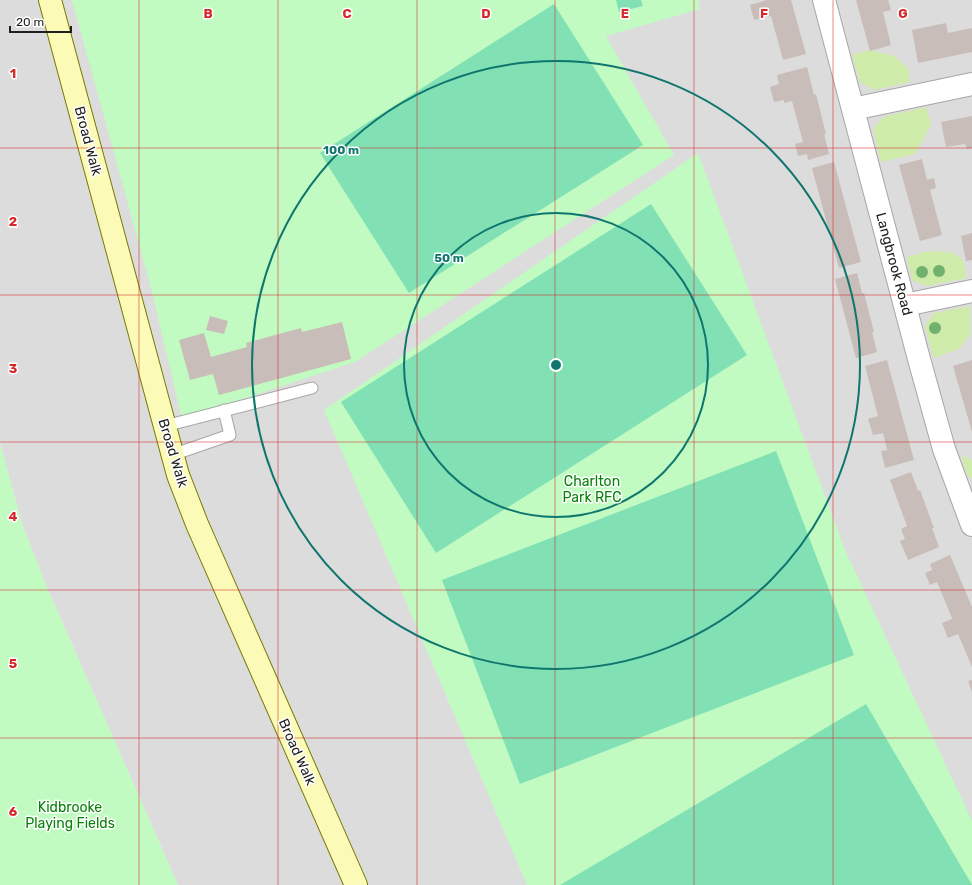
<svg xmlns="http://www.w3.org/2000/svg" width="972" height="885" font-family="Rubik,sans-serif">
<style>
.residential{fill:#dddcdc}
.grass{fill:#cfeba9}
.park{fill:#c1fbc1}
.pitch{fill:#81e1b5}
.building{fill:#c8bdb8}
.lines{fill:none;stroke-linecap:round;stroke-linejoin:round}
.lane-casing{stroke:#a6a6a6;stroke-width:13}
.street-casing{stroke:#a6a6a6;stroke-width:24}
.secondary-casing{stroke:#767a02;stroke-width:24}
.lane{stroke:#fff;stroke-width:11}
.street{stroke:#fff;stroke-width:22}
.secondary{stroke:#fbfab7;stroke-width:22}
.tree{fill:#71b16d}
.grid{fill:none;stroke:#d62828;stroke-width:1;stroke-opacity:0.55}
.ring{fill:none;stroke:#0f766e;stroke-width:2}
.labels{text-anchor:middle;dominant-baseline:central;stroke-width:3;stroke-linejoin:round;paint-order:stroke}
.street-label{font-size:14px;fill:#1f1f1f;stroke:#fff}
.park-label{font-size:14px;fill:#09810a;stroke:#fff}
.grid-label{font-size:13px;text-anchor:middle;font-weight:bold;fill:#d62828;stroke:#fff;stroke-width:3;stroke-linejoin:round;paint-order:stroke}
.centre{fill:#0f766e;stroke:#fff;stroke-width:2}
.ring-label{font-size:12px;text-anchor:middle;font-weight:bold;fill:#0f766e;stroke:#fff;stroke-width:3;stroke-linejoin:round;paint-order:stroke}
</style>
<rect width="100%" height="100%" fill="#f0ebe5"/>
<g class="residential">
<polygon points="0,0 38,0 168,482 344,885 178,885 46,585 22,524 0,443"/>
<polygon points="60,0 972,0 972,885 367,885 187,474"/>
</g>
<g class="grass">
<polygon points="870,50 894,56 908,68 910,82 874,90 860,82 852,55"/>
<polygon points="926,107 931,125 915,154 881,162 873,129 883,117"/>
<polygon points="937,251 953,253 963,260 967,278 927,286 912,280 907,257 924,252"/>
<polygon points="970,306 970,335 959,349 934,358 925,326 934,313"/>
<polygon points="961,456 972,460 972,478 968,476"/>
</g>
<g class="park">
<polygon points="72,0 698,0 700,9 606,36 674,155 355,362 182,419 150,284"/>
<polygon points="698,153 845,550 972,821 972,885 527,885 324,410"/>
<polygon points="0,443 22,524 46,585 178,885 0,885"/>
</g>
<g class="pitch">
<polygon points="616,0 641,0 643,6 619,12"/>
<polygon points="554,4 643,145 409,293 320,153"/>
<polygon points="651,204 747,355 436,553 341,402"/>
<polygon points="776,451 854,655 520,784 442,580"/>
<polygon points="866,704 972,885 560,885"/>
</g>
<g class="building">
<polygon points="767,0 791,0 806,54 783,60 771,16 754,20 750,5"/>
<polygon points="856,0 888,0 891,10 883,12 891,45 870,51"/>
<polygon points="946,23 948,33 972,28 972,52 918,63 912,30"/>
<polygon points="807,67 814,95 816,94 826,134 824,134 829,154 808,160 807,154 798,156 795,144 803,142 792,101 784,103 784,100 774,102 770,87 779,84 777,75"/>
<polygon points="972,116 972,148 967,149 965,144 946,147 941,122"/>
<polygon points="922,159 927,180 934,178 936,188 930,190 942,235 920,241 899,165"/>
<polygon points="834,162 861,262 839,268 812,168"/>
<polygon points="972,233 972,260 966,261 961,236"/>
<polygon points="857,273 862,293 864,293 874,332 872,332 877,352 856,358 835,279"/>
<polygon points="210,316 228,321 224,334 206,330"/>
<polygon points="342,322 351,359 219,395 213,374 190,380 179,340 204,333 211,357 247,347 246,343 301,328 302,332"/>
<polygon points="887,360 914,460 885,468 881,451 887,450 883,433 873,435 868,419 878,416 865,366"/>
<polygon points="972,360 972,432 953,366"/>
<polygon points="911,472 918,491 920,490 934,528 932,528 939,547 908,560 900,541 905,539 901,529 907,526 890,480"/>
<polygon points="950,555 972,607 972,667 958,634 948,638 942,623 952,619 952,618 937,582 930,585 925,573 932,570 930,564"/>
<polygon points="972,680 972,692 968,681"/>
</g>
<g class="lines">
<defs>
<g id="lane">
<polyline points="165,426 312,388"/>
<polyline points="172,455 230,435 224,410"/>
</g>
<g id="street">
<polyline points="824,0 919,359 944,449 972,525"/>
<polyline points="853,109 972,84"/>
<polyline points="905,305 972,291"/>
</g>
<polyline id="secondary" points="50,0 178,475 197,524 356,885"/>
</defs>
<use href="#lane" class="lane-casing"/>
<use href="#street" class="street-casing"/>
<use href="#secondary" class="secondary-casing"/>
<use href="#lane" class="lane"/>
<use href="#street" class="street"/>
<use href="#secondary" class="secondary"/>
</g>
<g class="tree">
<circle cx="939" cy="271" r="6"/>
<circle cx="922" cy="272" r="6"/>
<circle cx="935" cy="328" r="6"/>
</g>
<path class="grid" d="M139 0V885M278 0V885M417 0V885M555 0V885M694 0V885M833 0V885M0 148H972M0 295H972M0 442H972M0 590H972M0 738H972"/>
<g class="ring">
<circle cx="556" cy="365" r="152"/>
<circle cx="556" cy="365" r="304"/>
</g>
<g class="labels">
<g class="street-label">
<text transform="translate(88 141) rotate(75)">Broad Walk</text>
<text transform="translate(894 264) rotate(75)">Langbrook Road</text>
<text transform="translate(173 453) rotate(73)">Broad Walk</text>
<text transform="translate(297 752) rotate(66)">Broad Walk</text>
</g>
<g class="park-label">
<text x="592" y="481">Charlton<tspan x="592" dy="16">Park RFC</tspan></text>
<text x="70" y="807">Kidbrooke<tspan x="70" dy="16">Playing Fields</tspan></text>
</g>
</g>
<g class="grid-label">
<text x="208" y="18">B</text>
<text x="347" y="18">C</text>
<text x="486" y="18">D</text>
<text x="625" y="18">E</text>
<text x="764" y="18">F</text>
<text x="903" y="18">G</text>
<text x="13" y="78">1</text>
<text x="13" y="226">2</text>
<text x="13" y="373">3</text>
<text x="13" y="521">4</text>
<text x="13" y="668">5</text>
<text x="13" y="816">6</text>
</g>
<circle cx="556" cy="365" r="6" class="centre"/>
<g class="ring-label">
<text x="341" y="154">100 m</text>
<text x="449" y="262">50 m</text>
</g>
<path d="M10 26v6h61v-6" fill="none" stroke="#1f1f1f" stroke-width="2"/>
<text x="16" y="26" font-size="12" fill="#1f1f1f" stroke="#ffffff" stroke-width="3" paint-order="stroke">20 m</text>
</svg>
